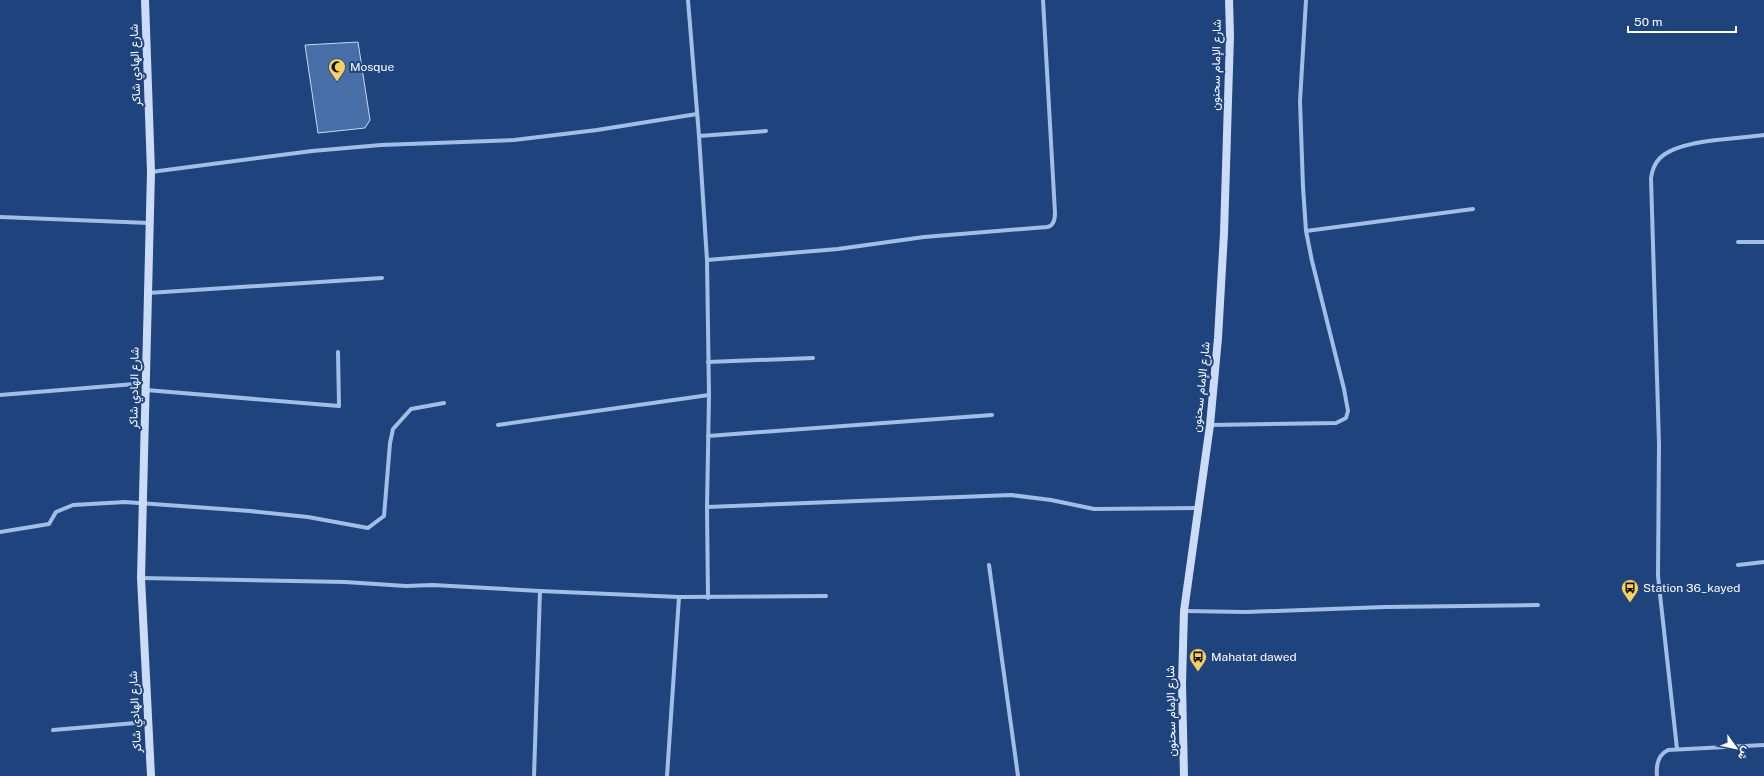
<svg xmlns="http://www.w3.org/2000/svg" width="1764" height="776" font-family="'Public Sans',Vazirmatn,sans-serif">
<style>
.building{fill:#476ea7;stroke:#c5d9f6}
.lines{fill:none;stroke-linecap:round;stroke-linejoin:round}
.street{stroke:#a1bee7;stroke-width:4}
.secondary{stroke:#ccdcf6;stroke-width:8}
.labels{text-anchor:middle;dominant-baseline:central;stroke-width:4;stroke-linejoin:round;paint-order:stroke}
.street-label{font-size:12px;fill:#fff;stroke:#1f447d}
.poi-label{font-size:12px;fill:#fff;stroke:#1f447d;text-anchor:start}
</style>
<rect width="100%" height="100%" fill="#1f447d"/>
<polygon class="building" points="358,42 370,120 365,128 318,133 305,45"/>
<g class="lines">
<g class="street">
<polyline points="688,0 699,136 707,260 709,395 707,507 708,598"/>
<polyline points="699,136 766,131"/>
<polyline points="151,172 312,151 381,145 514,140 597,130 697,114"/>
<polyline points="0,217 149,223"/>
<polyline points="1306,231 1473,209"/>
<polyline points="1738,242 1764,242"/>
<path d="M707 260 838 249 924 237 1047 227C1054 226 1055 219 1055 213L1043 0"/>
<polyline points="148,293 382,278"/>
<polyline points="708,362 813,358"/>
<polyline points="146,390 339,406 338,352"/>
<polyline points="0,395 147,383"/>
<polyline points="498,425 709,395"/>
<polyline points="1210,425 1336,423 1346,418 1348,411 1344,389 1312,261 1306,231 1303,187 1300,101 1306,0"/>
<polyline points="708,436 992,415"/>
<polyline points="707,507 1011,495 1051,500 1094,509 1198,508"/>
<polyline points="0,532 49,524 56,512 73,505 125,502 250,511 308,517 368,528 384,516 390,443 393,429 411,409 444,403"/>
<polyline points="989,565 1018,776"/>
<polyline points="1738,565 1764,562"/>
<polyline points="141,578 345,582 406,586 433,585 540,591 534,776"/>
<polyline points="540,591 679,597"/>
<polyline points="1184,611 1246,612 1385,607 1538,605"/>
<polyline points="53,730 147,722"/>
<path d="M1677 749 1658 576 1659 444 1651 178C1652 171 1655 163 1660 158 1679 139 1737 139 1764 135"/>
<polyline points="667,776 679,597 826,596"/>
<path d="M1657 776C1656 766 1658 755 1668 750L1764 745"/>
</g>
<g class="secondary">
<polyline points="145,0 151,172 141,578 151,776"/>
<polyline points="1184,776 1182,684 1184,611 1210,425 1218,338 1224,233 1230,35 1229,0"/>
</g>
</g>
<defs>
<symbol id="mosque-pin" viewBox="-11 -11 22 30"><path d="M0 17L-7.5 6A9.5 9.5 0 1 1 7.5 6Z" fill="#f6d161" stroke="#1f447d"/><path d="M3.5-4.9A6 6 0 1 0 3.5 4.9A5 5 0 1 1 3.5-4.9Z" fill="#111"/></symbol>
<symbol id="bus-pin" viewBox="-11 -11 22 30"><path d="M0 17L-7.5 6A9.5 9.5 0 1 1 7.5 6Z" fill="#f6d161" stroke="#1f447d"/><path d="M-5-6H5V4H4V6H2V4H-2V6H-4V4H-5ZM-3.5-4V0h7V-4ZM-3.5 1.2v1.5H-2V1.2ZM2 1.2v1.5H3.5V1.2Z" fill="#111"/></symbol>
</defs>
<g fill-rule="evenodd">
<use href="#mosque-pin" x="327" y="57" width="20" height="27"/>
<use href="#bus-pin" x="1620" y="578" width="20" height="27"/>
<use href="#bus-pin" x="1188" y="647" width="20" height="27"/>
</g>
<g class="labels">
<g class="street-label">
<text transform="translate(135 65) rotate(-92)">شارع الهادي شاكر</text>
<text transform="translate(1216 65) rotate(-89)">شارع الإمام سحنون</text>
<text transform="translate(1201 387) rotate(-84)">شارع الإمام سحنون</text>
<text transform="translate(134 388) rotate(-89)">شارع الهادي شاكر</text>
<text transform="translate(1171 711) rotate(-91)">شارع الإمام سحنون</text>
<text transform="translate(135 712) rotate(-93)">شارع الهادي شاكر</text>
</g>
<g class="poi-label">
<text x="350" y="67">Mosque</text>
<text x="1643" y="588">Station 36_kayed</text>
<text x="1211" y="657">Mahatat dawed</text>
</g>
</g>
<g transform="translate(1736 748) rotate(123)" stroke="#1f447d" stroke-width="3" paint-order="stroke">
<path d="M0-3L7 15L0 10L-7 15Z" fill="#ffffff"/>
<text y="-6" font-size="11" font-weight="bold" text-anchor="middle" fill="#ffffff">ش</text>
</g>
<path d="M1628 26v6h108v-6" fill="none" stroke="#ffffff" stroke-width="2"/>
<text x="1634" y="26" font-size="12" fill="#ffffff" stroke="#1f447d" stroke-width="3" paint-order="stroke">50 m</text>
</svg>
